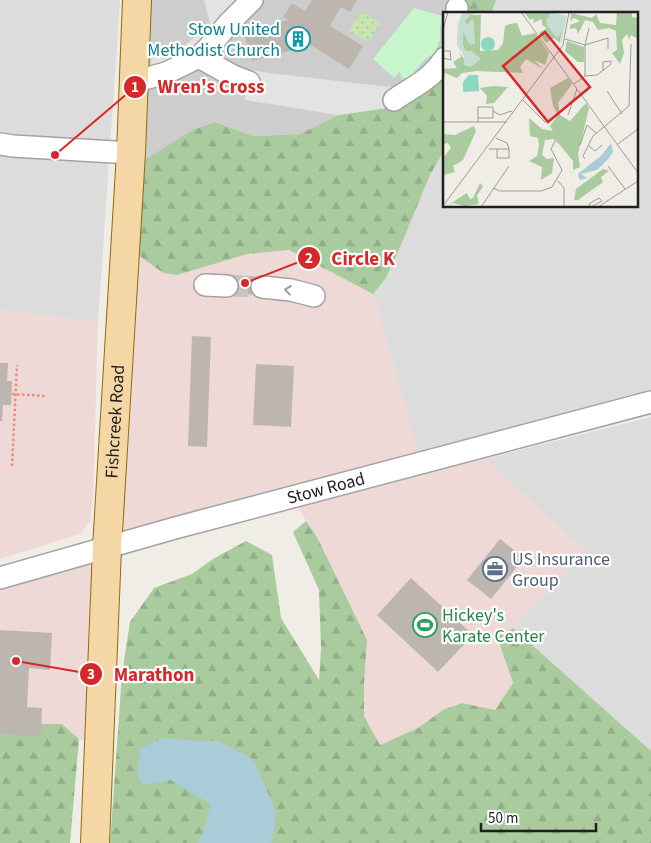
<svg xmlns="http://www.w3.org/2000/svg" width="651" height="843" font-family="'Source Sans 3',sans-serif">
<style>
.residential{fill:#dddcdc}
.commercial{fill:#eed9d7}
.religious{fill:#cdcdcd}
.grass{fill:url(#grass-dots)}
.forest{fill:url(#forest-firs)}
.park{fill:#c7f6cd}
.parking{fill:#e3e3e3}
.water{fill:#aaccd9}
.building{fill:#bcb6af}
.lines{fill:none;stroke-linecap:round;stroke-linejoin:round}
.minor-tunnel{stroke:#c5c4be;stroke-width:21;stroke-dasharray:21 11;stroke-linecap:butt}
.minor-casing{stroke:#a3a3a3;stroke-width:24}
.major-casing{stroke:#8f6b0b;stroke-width:30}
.path{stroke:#f08a77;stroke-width:2.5;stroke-dasharray:2.5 2.5;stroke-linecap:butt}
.minor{stroke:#fff;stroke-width:21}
.major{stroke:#f5d7a5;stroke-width:28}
.oneway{stroke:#9a9a9a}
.labels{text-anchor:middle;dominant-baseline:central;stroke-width:4.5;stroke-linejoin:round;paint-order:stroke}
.culture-label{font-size:18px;fill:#0d838f;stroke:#fff;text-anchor:end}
.street-label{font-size:18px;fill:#1f1f1f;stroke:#fff}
.service-label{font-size:18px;fill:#4e5e75;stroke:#fff;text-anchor:start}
.leisure-label{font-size:18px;fill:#27864d;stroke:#fff;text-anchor:start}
.inset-road{fill:none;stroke:#9c9b96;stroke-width:1}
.view{fill:#d62828;fill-opacity:0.15;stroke:#d62828;stroke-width:2.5}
.inset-edge{fill:none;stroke:#1f1f1f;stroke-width:2.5}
.leader{fill:none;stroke:#d62828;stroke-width:2}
.callout-dot{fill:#d62828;stroke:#fff;stroke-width:2}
.mark-label{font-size:15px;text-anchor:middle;font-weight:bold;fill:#fff}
.callout-label{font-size:19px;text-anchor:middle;font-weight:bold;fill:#d62828;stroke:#fff;stroke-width:4.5;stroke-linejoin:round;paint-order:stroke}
</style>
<defs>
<pattern id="grass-dots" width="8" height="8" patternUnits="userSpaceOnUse" patternTransform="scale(1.25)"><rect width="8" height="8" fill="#c7e5b0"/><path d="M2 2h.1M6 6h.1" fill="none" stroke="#aac497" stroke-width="1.8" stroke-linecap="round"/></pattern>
<pattern id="forest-firs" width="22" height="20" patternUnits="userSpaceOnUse" patternTransform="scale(1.25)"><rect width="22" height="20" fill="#a9cb9e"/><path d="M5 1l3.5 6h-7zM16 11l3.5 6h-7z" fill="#91ae88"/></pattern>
</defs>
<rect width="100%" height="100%" fill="#efede6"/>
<g class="residential">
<polygon points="0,0 120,0 98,322 0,310"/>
<polygon points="496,0 651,0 651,401 421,463 373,294 386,278 401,245 430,175 445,149 445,206 637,206 637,14 491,14"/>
<polygon points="651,417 651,751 513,628 585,551 484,459"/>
</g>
<g class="commercial">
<polygon points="289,250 373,294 419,455 113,542 137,254 163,273 177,275 247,254"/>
<polygon points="0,310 98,322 93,499 90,521 80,534 0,559"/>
<polygon points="484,459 585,551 513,628 497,636 513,683 495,710 462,703 443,710 418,728 380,745 364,716 364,682 317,537 295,504"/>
<polygon points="101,555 95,743 79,739 62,724 0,724 0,587"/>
</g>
<polygon class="religious" points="150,0 466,0 462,7 462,14 445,14 445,70 338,115 300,134 253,136 215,122 143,161"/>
<polygon class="grass" points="361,11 380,23 369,42 349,31"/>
<g class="forest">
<polygon points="466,0 496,0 491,14 462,14 462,7"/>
<polygon points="445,70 445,149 430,175 401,245 386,278 373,294 289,250 247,254 177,275 163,273 137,254 143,161 191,131 215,122 253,136 300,134 338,115 386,108"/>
<polygon points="306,521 317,537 367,640 364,682 364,716 380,745 418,728 443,710 462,703 495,710 513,683 497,636 513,628 651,751 651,843 110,843 122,674 130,622 154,588 192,574 213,559 246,541 272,555 281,618 319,680 321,648 319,590 293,532"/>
<polygon points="0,724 62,724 79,739 70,843 0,843"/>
</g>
<polygon class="park" points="414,8 443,16 440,27 440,39 435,53 425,59 410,77 402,79 400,71 394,78 373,59"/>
<polygon class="parking" points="204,0 264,0 225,31 221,42 221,54 228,60 241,68 268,73 400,88 437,57 445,40 445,70 399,102 386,108 338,115 245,100 245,89 197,68 149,90 152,54 158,57 167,55 184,46 210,24"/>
<polygon class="water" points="163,738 198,741 218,741 253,759 275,808 275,826 271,843 197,843 203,834 211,804 170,780 141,785 138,771 140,748"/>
<g class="building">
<polygon points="312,0 357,0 350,12 341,7 330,26 363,46 349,69 311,45 252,61 244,32 288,20 283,17 292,3 305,11"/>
<polygon points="231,275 263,277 262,295 227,293"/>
<polygon points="192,336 211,337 207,447 188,446"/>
<polygon points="0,363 8,363 7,381 12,381 11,405 3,405 2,421 0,421"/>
<polygon points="256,364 294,366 291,427 253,425"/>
<polygon points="500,539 524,558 491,599 467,580"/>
<polygon points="411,578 473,635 438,672 377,615"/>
<polygon points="0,630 52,633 50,670 29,668 27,707 42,708 41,736 0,734"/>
</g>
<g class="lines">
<polyline class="minor-tunnel" points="227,286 262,287"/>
<defs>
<g id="minor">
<polyline points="457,14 457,8"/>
<polyline points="199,57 233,76 249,82"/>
<polyline points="133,82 166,73 199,57 210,46 229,23 252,0"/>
<path d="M394 100C414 86 431 80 445 58"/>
<polyline points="0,144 13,146 131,153"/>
<polyline points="205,285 227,286"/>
<polyline points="262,287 291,290 314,296"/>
<path id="s1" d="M0 578 175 528 651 402"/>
</g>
<g id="major">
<path id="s2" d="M95 843 107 548 131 153 137 0"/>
</g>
</defs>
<use href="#minor" class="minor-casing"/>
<use href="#major" class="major-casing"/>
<g class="path">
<polyline points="12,394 45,396"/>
<polyline points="12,466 17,365"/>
</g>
<use href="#minor" class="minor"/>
<use href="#major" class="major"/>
</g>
<defs><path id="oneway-chevron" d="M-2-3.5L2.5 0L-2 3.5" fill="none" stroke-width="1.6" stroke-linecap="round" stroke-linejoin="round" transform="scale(1.25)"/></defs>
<use class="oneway" href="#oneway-chevron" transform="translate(288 290) rotate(-173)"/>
<defs>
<symbol id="building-ring" viewBox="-11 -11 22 22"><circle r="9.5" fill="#fff" stroke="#0f9aa8" stroke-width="1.5"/><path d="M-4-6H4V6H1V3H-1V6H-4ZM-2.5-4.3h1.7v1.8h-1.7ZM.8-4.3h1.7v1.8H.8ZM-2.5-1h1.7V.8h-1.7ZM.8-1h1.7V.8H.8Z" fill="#0f9aa8"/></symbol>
<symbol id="office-ring" viewBox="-11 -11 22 22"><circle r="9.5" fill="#fff" stroke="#5c6f8a" stroke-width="1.5"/><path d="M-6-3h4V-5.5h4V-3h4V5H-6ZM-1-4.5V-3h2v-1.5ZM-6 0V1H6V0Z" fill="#5c6f8a"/></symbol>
<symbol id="stadium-ring" viewBox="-11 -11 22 22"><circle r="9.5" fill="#fff" stroke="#2e9e5b" stroke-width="1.5"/><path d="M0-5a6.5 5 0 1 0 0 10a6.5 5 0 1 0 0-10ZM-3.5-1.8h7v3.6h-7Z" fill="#2e9e5b"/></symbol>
</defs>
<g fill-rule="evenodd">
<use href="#building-ring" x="284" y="25" width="28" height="28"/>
<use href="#office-ring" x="481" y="555" width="28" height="28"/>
<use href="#stadium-ring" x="411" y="611" width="28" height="28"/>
</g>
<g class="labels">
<g class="culture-label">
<text x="280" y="29">Stow United<tspan x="280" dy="21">Methodist Church</tspan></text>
</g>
<g class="street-label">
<text stroke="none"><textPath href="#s2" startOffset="422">Fishcreek Road</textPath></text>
<text stroke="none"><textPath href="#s1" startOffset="338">Stow Road</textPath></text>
</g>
<g class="service-label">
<text x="512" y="559">US Insurance<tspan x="512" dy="21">Group</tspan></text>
</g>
<g class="leisure-label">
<text x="442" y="615">Hickey's<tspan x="442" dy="21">Karate Center</tspan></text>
</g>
</g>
<g transform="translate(443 12)">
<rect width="195" height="195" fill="#efede6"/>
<path d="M81 0H108L104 12 112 24 119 17 117 31 111 26 103 31 96 21 104 16 99 13V7L90 11 91 6 87 8ZM174 0H189V5L195 6V27L188 23 186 28 184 22 179 28 181 41 177 52 169 41 174 38 173 19 166 16 155 18 150 10 142 8 135 22 133 16 127 17V13L137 9 131 6 127 9 128 1 149 6 153 2 157 11 173 13ZM27 3H38L37 39 55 38 60 31 62 14 67 12 74 11 79 24 92 21 106 41 102 53 91 48 100 57 83 47 77 55 80 61 33 59 19 61 14 66 2 61 0 68V57L14 56 10 50 18 45 16 40 21 47H37L28 39H23L20 34V20L23 21 25 30 32 32 30 7 24 13 21 9ZM124 29 141 35V50H135L122 39ZM125 66 129 72 115 91 117 103 127 109 143 91 146 96 135 142 137 155 130 158V149L116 132 110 127 102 128 99 143 104 147 111 146 109 161 98 168 99 155 86 149 94 144 96 134 95 126 87 124 86 106 99 117 110 119 107 114 115 103 110 94 107 76ZM50 74 65 75 51 91 43 92 44 84 37 76ZM31 114 33 119 20 148 10 154 12 160 0 163V146L8 136 5 131 0 132V122L12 123ZM160 157 166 159 158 165 160 170 135 188H131L133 177ZM37 171 40 174 34 184 36 192 21 194 10 191 2 195 24 181 27 187 30 186Z" fill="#a9cb9e"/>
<path d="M20 0H38L27 3 21 9 24 13 30 7 32 32 27 33 20 20V34L23 39H28L38 47 28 55 21 53V44L14 33 15 11ZM108 0 124 4 118 32 119 17 116 25 112 24 103 9Z" fill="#c4dcd2"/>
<path d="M38 32a7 7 0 1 1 14 0a7 7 0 1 1-14 0ZM26 63H35L36 79 20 80V70Z" fill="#8ad8be"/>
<path d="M168 131 170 140 166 146 154 158 138 162 144 166 137 168 135 162 159 143Z" fill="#aaccd9"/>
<path class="inset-road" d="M78 0 195 161M122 27 142 33M142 33 165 26V37M142 33 146 16M0 39H7L8 48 0 46V18L5 0M142 64V33M131 72 142 64 154 63 168 52V49L160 50V59M164 79 179 102M80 88 103 111M50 99 57 103 68 99 70 101M125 103 134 77M0 110H64M35 110V95H50V106H35M175 132 195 117M137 133 144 113 153 121M146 134 152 139 159 133M46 137H66L64 131 53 126M54 137V146H66V137M142 147 140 144 150 124 186 94 188 32M165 154 182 177M115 169 121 176V195M50 176 57 179H98L109 175 119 158 108 137 112 129M0 194 120 33 126 0M38 195 66 154M147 195 146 192 156 186 159 189 148 195M155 195 195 169"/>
<path class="view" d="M102 20 147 75 105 110 60 54Z"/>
<rect width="195" height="195" class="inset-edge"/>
</g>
<path class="leader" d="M55 155L135 87M245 283L309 258M16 661L91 674"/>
<g class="callout-dot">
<circle cx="55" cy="155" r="5"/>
<circle cx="245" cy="283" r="5"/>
<circle cx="16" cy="661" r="5"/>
<circle cx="135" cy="87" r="12"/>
<circle cx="309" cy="258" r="12"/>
<circle cx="91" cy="674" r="12"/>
</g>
<g class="mark-label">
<text x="135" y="92">1</text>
<text x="309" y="263">2</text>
<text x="91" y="679">3</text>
</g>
<g class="callout-label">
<text x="211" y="93">Wren's Cross</text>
<text x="363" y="265">Circle K</text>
<text x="154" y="681">Marathon</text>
</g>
<path d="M481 823v8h115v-8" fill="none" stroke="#1f1f1f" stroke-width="2.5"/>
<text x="488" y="823" font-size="15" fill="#1f1f1f" stroke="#ffffff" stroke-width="4" paint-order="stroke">50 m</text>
</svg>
